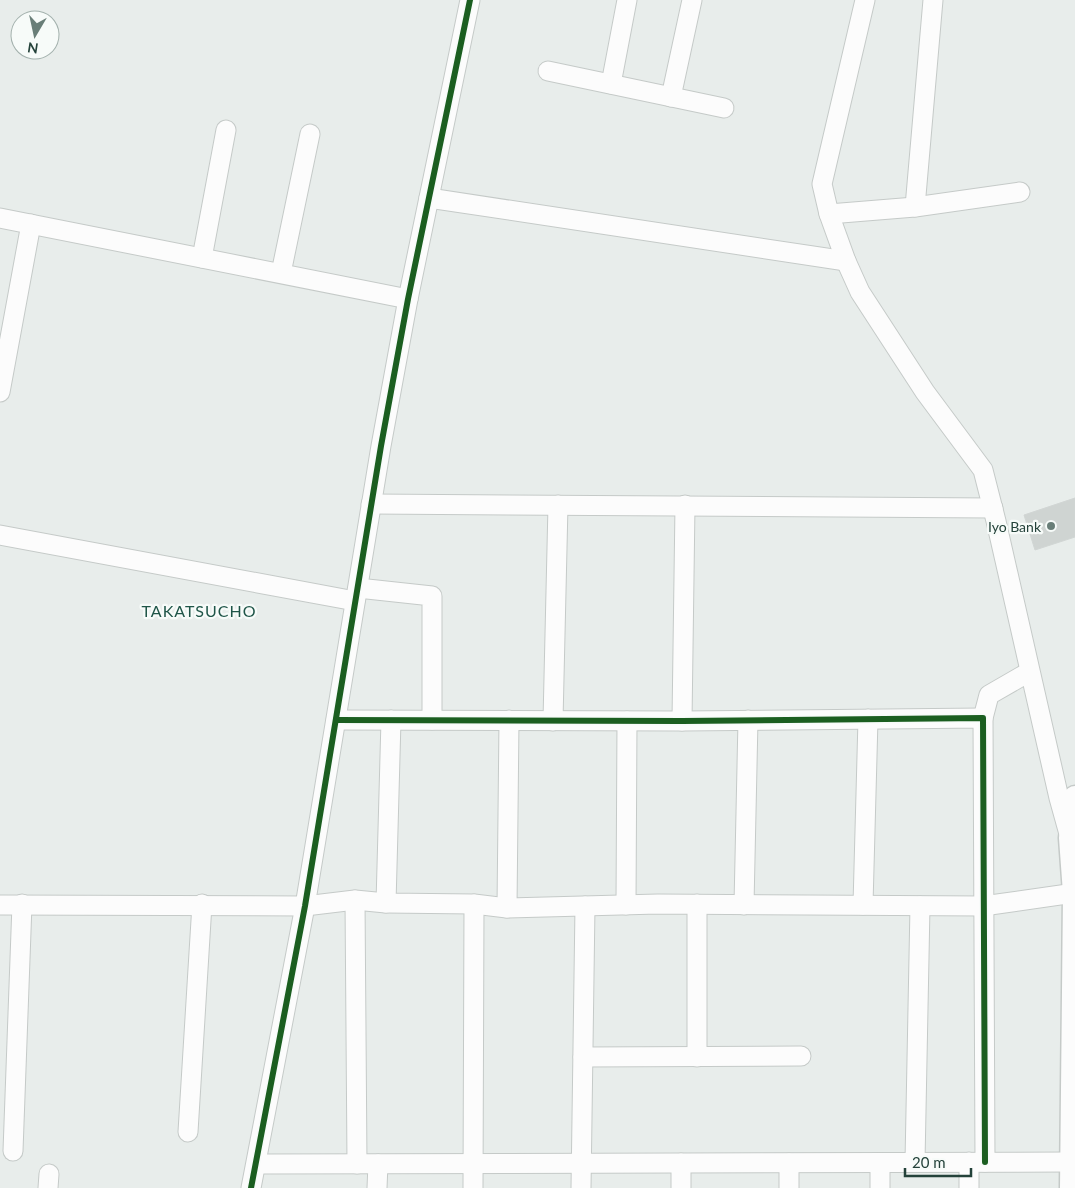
<svg xmlns="http://www.w3.org/2000/svg" width="1075" height="1188" font-family="Lato,sans-serif">
<style>
.building{fill:#cfd4d2;stroke:#d1d6d4}
.lines{fill:none;stroke-linecap:round;stroke-linejoin:round}
.minor-casing{stroke:#c5cac8;stroke-width:21}
.tertiary-casing{stroke:#c5cac8;stroke-width:25}
.minor{stroke:#fcfcfc;stroke-width:19}
.tertiary{stroke:#fcfcfc;stroke-width:22}
.cycleway-casing{stroke:#f7fbf9;stroke-width:9}
.cycleway{stroke:#1b5e20;stroke-width:6}
.poi-dot{fill:#697e78;stroke:#f7fbf9;stroke-width:2}
.labels{text-anchor:middle;dominant-baseline:central;stroke-width:4.5;stroke-linejoin:round;paint-order:stroke}
.poi-label{font-size:14px;fill:#24423a;stroke:#f7fbf9;text-anchor:end}
.quarter-label{font-size:16px;letter-spacing:1px;fill:#1f5548;stroke:#f7fbf9}
</style>
<rect width="100%" height="100%" fill="#e8edeb"/>
<polygon class="building" points="1075,498 1075,537 1035,550 1024,515"/>
<g class="lines">
<defs>
<g id="minor">
<polyline points="865,0 822,184 829,214 846,261 860,292 925,392 983,470 996,521 1059,798 1069,834"/>
<polyline points="548,71 724,108"/>
<polyline points="611,84 627,0"/>
<polyline points="671,97 692,0"/>
<polyline points="429,198 846,261"/>
<polyline points="915,207 933,0"/>
<polyline points="829,214 915,207 1020,192"/>
<polyline points="0,218 408,299"/>
<polyline points="202,258 226,130"/>
<polyline points="281,273 310,134"/>
<polyline points="0,392 31,224"/>
<polyline points="371,504 993,508"/>
<polyline points="0,535 355,601"/>
<polyline points="358,588 432,596 432,720"/>
<polyline points="983,718 989,695 1029,672"/>
<polyline points="336,720 682,721 983,718 985,1162"/>
<polyline points="553,721 558,505"/>
<polyline points="682,721 685,505"/>
<polyline points="355,900 357,1164"/>
<polyline points="386,903 391,720"/>
<polyline points="0,905 305,906 355,900 386,903 474,904 507,908 658,904 983,906 1075,893"/>
<polyline points="626,905 627,721"/>
<polyline points="744,905 748,720"/>
<polyline points="863,905 868,719"/>
<polyline points="507,908 509,720"/>
<polyline points="583,1057 801,1056"/>
<polyline points="697,1057 697,904"/>
<polyline points="188,1132 202,904"/>
<polyline points="13,1151 22,904"/>
<polyline points="915,1162 920,906"/>
<polyline points="789,1163 789,1188"/>
<polyline points="257,1164 1070,1162"/>
<polyline points="48,1188 49,1174"/>
<polyline points="251,1188 305,906 381,446 408,299 470,0"/>
<polyline points="377,1188 378,1164"/>
<polyline points="473,1188 474,904"/>
<polyline points="581,1188 585,906"/>
<polyline points="681,1188 681,1163"/>
<polyline points="880,1188 880,1163"/>
<polyline points="969,1188 969,1162"/>
</g>
<polyline id="tertiary" points="1071,1188 1074,893 1070,838 1075,797"/>
</defs>
<use href="#minor" class="minor-casing"/>
<use href="#tertiary" class="tertiary-casing"/>
<use href="#minor" class="minor"/>
<use href="#tertiary" class="tertiary"/>
<defs>
<g id="cycleway">
<polyline points="336,720 682,721 983,718 985,1162"/>
<polyline points="251,1188 305,906 381,446 408,299 470,0"/>
</g>
</defs>
<use href="#cycleway" class="cycleway-casing"/>
<use href="#cycleway" class="cycleway"/>
</g>
<circle class="poi-dot" cx="1051" cy="526" r="5"/>
<g class="labels">
<g class="poi-label">
<text x="1041" y="526">Iyo Bank</text>
</g>
<g class="quarter-label">
<text x="199" y="610">TAKATSUCHO</text>
</g>
</g>
<g transform="translate(35 35) rotate(189)"><circle r="24" fill="#f7fbf9" stroke="#a3b1ad"/>
<path d="M0-4L9 19L0 12L-9 19Z" fill="#697e78"/>
<text y="-8" font-size="14" font-weight="bold" text-anchor="middle" fill="#24423a">N</text>
</g>
<path d="M905 1168v8h66v-8" fill="none" stroke="#24423a" stroke-width="2.5"/>
<text x="912" y="1168" font-size="15" fill="#24423a" stroke="#f7fbf9" stroke-width="4" paint-order="stroke">20 m</text>
</svg>
